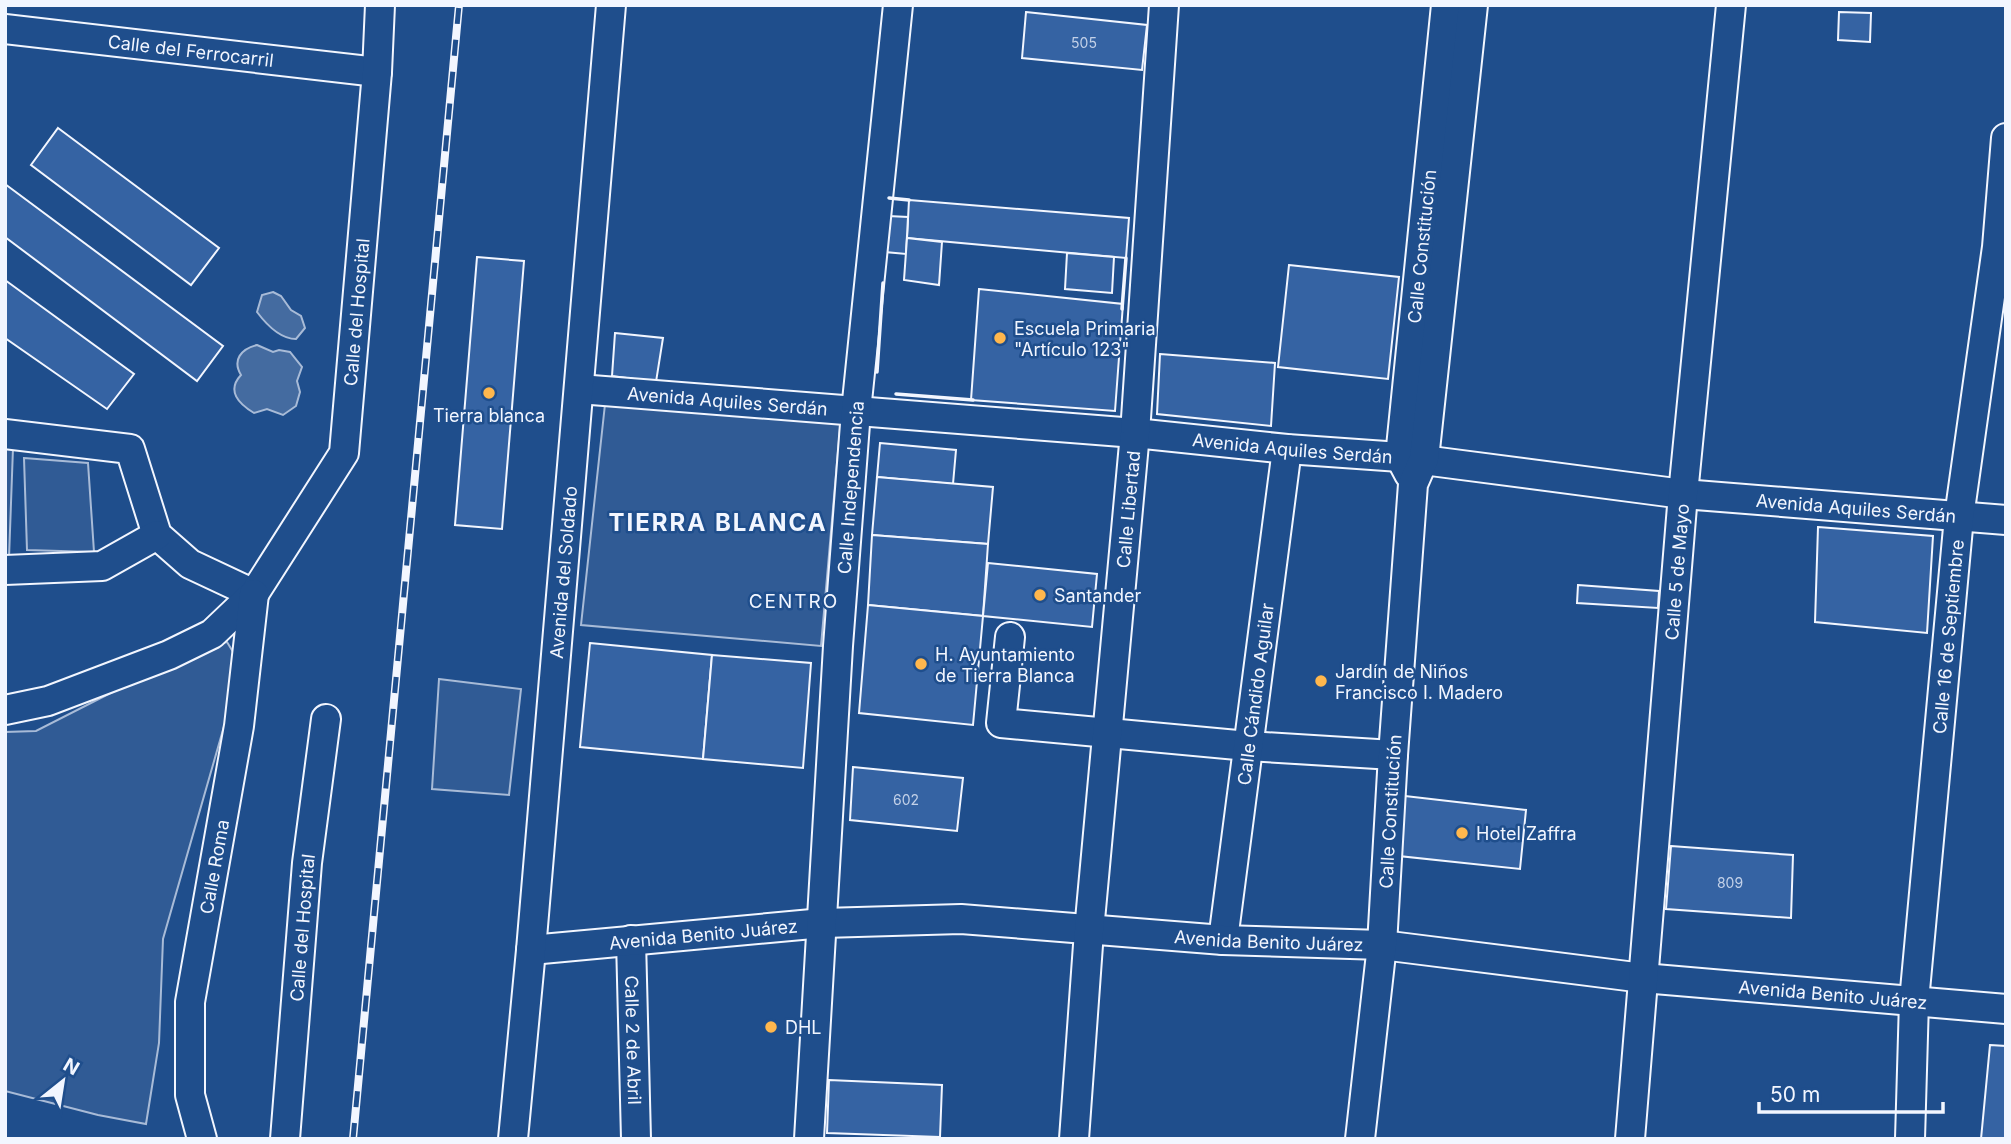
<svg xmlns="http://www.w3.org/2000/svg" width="2011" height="1144" font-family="Inter,sans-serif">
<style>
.green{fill:#305b95;stroke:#a8bbd7;stroke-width:2}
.water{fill:#446ba0;stroke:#a8bbd7;stroke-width:2}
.building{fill:#3563a3;stroke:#f2f6ff;stroke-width:2}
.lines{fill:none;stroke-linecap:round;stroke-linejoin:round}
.minor-casing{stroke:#f2f6ff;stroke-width:32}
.minor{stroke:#1f4e8c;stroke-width:28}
.rail-casing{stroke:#f2f6ff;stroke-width:8}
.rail{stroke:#1f4e8c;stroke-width:5;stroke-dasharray:16;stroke-linecap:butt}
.wall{stroke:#f2f6ff;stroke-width:3.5}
.poi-dot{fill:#ffb74d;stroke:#1f4e8c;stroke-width:2.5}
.labels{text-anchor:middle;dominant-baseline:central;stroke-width:5;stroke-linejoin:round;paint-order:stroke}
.number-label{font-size:14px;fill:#c3d1e8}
.street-label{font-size:18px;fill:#f2f6ff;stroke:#1f4e8c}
.poi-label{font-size:18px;fill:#f2f6ff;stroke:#1f4e8c;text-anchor:start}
.neighbourhood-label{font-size:19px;letter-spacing:2px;fill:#f2f6ff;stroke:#1f4e8c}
.district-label{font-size:24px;font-weight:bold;letter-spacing:2px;fill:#f2f6ff;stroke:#1f4e8c}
</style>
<rect width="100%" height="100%" fill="#1f4e8c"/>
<g class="green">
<polygon points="606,395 841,417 821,646 581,625"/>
<polygon points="5,447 13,448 9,558 5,558"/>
<polygon points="24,458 88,463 94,552 27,550"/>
<polygon points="227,642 238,660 231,702 163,939 159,1043 146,1124 98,1115 5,1091 5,732 36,731 201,647"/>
<polygon points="439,679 521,689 509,795 432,789"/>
</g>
<g class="water">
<path d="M273 292 281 296 291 310 301 316 305 328 296 339C280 339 266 324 257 312L262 295Z"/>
<path d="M257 345 273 352 279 350 290 352 302 367 297 381 300 392 296 406 283 415 267 409 254 413C239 404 226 391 241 375 232 360 241 349 257 345Z"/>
</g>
<g class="building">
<polygon points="1026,12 1147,25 1142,70 1022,58"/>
<polygon points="1839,12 1871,13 1870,42 1838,40"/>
<polygon points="58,128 219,248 191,285 31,165"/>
<polygon points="5,184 223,346 197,381 5,237"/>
<polygon points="909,200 1129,218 1126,258 907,238"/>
<polygon points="888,216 908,217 906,254 885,252"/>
<polygon points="907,238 942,242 939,285 904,280"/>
<polygon points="1067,253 1114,257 1112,293 1065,289"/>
<polygon points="477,257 524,261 502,529 455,525"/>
<polygon points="1289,265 1399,277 1388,379 1278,367"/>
<polygon points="5,280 134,374 107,409 5,338"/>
<polygon points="979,289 1123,304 1115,411 971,400"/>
<polygon points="615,333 663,338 656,382 612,376"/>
<polygon points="1160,354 1275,363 1271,426 1157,414"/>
<polygon points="880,443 956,450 953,484 877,477"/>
<polygon points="877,477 993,487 988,544 872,535"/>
<polygon points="1818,527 1933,536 1927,633 1815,622"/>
<polygon points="872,535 988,544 983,616 868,605"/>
<polygon points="988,563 1097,574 1092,627 983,616"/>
<polygon points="1578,585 1659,591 1658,608 1577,603"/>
<polygon points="868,605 983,616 973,725 859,713"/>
<polygon points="590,643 712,655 703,759 580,747"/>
<polygon points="712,655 811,663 803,768 703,759"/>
<polygon points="853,767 963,778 957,831 850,820"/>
<polygon points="1405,796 1526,810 1520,869 1399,856"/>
<polygon points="1671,846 1793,855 1791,918 1666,909"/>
<polygon points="1990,1045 2006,1046 2006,1139 1981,1139"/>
<polygon points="829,1080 942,1085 940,1137 827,1133"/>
</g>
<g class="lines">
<defs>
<g id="minor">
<path id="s1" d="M5 29 377 72"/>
<path id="s2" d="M579 389 1135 433 1287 449 1400 457 1683 494 2006 520"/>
<polyline points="5,434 130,449 157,535 190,564 254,594"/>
<path id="s3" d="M1409 474 1400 457 1446 5"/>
<polyline points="5,570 102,566 157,535"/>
<polyline points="1010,637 1001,723 1248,746 1393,755"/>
<path id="s4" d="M5 710 48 701 169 655 212 634 254 594 344 453 377 72 380 5"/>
<path id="s5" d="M631 940 636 1139"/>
<path id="s6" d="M1223 940 1287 449"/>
<path id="s7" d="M531 950 823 923 961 919 1223 940 1382 945 1643 978 2006 1009"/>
<path id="s8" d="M202 1139 190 1095V1002L239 726 254 594"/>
<path id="s9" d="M285 1139 307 863 326 719"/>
<path id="s10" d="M513 1139 531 950 611 5"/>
<path id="s11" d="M809 1139 838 646 856 411 898 5"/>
<path id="s12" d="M1074 1139 1089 931 1135 433 1164 5"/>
<path id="s13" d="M1360 1139 1382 945 1393 755 1413 484 1424 459 1473 5"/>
<path id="s14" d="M1630 1139 1683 494 1731 5"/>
<path id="s15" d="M1910 1139 1914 1001 1959 517 1997 247 2006 138"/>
</g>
</defs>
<use href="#minor" class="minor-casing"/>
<use href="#minor" class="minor"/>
<defs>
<polyline id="rail" points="353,1139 459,5"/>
</defs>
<use href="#rail" class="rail-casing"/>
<use href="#rail" class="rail"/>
<g class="wall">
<polyline points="889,198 909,200"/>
<polyline points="1122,309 1126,258"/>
<polyline points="877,372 883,283"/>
<polyline points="896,394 973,400"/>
</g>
</g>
<g class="poi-dot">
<circle cx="1000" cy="338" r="7"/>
<circle cx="489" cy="393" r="7"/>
<circle cx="1040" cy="595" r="7"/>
<circle cx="921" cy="664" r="7"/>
<circle cx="1321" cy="681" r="7"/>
<circle cx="1462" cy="833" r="7"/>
<circle cx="771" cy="1027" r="7"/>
</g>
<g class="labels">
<g class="number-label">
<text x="1084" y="42">505</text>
<text x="906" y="799">602</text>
<text x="1730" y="882">809</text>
</g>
<g class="street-label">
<text stroke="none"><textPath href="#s1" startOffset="187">Calle del Ferrocarril</textPath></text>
<text stroke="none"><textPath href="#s3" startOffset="231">Calle Constitución</textPath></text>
<text stroke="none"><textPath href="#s4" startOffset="588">Calle del Hospital</textPath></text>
<text stroke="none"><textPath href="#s2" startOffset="149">Avenida Aquiles Serdán</textPath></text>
<text stroke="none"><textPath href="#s2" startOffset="716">Avenida Aquiles Serdán</textPath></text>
<text stroke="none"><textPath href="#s11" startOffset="653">Calle Independencia</textPath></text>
<text stroke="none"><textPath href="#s2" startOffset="1283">Avenida Aquiles Serdán</textPath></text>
<text stroke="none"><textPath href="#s12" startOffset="632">Calle Libertad</textPath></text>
<text stroke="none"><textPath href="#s10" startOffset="569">Avenida del Soldado</textPath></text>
<text stroke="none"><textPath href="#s14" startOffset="569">Calle 5 de Mayo</textPath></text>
<text stroke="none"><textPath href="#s15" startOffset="504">Calle 16 de Septiembre</textPath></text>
<text stroke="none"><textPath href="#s6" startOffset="248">Calle Cándido Aguilar</textPath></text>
<text stroke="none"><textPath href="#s13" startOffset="329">Calle Constitución</textPath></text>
<text stroke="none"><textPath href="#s8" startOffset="276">Calle Roma</textPath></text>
<text stroke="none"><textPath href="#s9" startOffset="212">Calle del Hospital</textPath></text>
<text stroke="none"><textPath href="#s7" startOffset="173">Avenida Benito Juárez</textPath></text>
<text stroke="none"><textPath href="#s7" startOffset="740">Avenida Benito Juárez</textPath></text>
<text stroke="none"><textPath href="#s7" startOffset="1307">Avenida Benito Juárez</textPath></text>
<text stroke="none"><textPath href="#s5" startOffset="100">Calle 2 de Abril</textPath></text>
</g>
<g class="poi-label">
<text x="1014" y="328">Escuela Primaria<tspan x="1014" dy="21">"Artículo 123"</tspan></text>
<text x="489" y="415" text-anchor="middle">Tierra blanca</text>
<text x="1054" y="595">Santander</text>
<text x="935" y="654">H. Ayuntamiento<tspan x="935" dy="21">de Tierra Blanca</tspan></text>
<text x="1335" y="671">Jardín de Niños<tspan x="1335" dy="21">Francisco I. Madero</tspan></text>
<text x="1476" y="833">Hotel Zaffra</text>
<text x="785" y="1027">DHL</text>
</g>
<g class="neighbourhood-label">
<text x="794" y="601">CENTRO</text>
</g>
<g class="district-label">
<text x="718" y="522">TIERRA BLANCA</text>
</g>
</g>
<rect width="2011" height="1144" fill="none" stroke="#f2f6ff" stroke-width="14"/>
<g transform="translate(63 1081) rotate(30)" stroke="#1f4e8c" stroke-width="5" paint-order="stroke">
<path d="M0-5L12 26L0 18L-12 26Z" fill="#f2f6ff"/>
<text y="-10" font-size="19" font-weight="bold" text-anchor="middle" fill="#f2f6ff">N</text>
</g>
<path d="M1759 1102v10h184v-10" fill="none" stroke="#f2f6ff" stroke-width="3.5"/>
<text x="1770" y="1102" font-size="21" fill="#f2f6ff" stroke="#1f4e8c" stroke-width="5" paint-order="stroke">50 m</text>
</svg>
